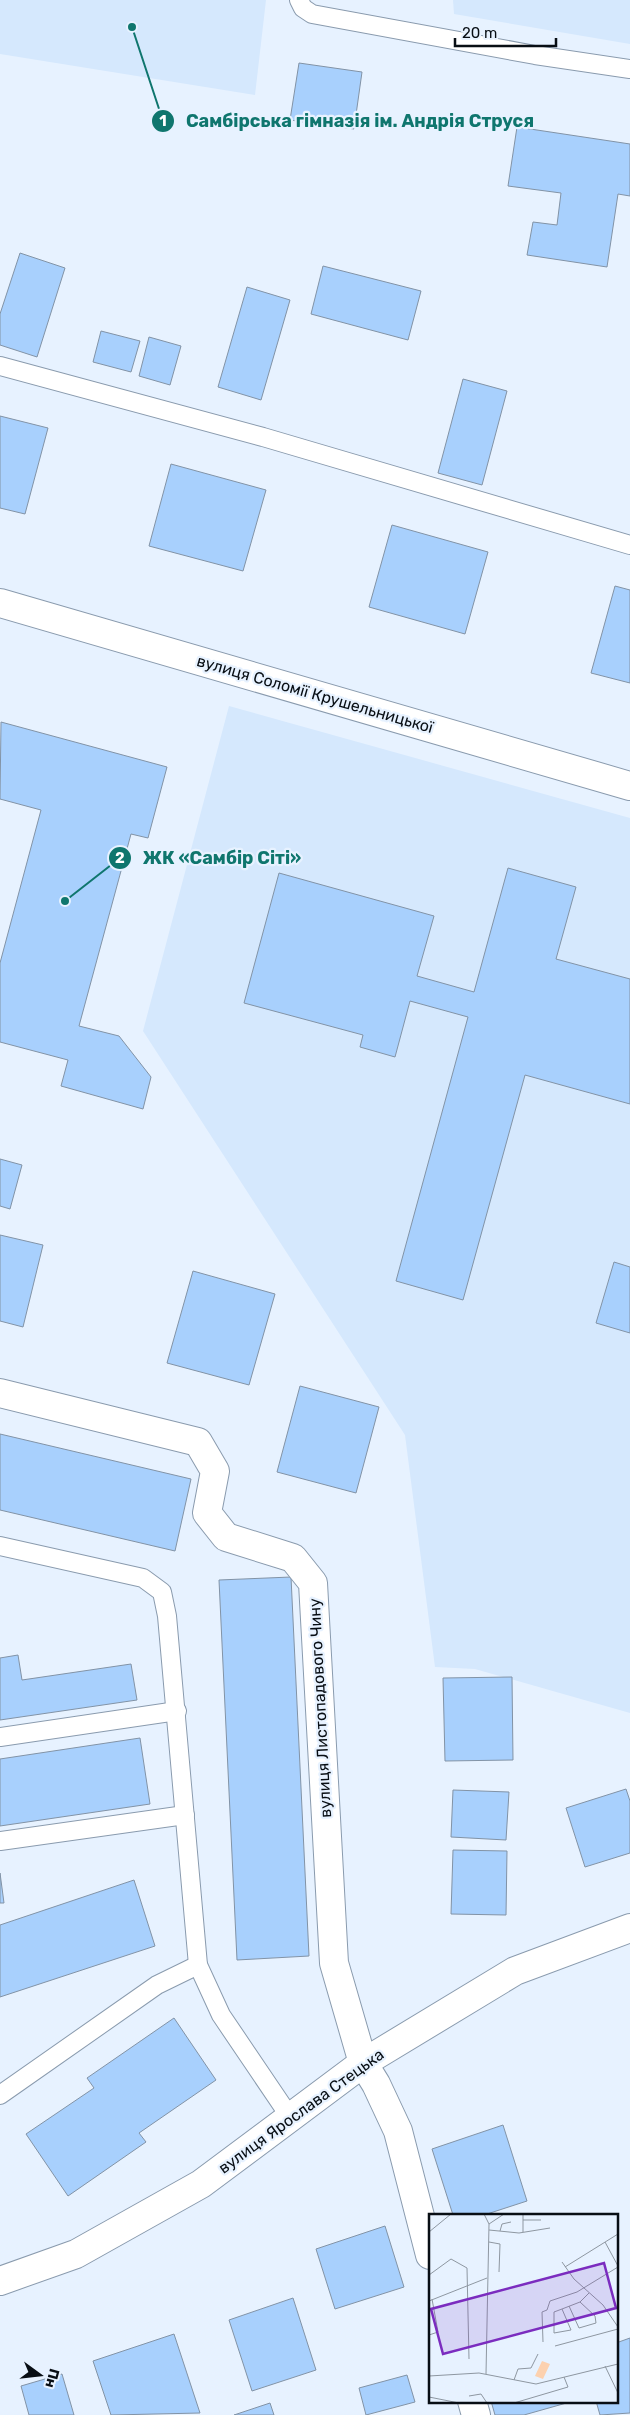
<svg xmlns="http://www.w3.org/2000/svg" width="630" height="2415" font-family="Rubik,sans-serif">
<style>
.built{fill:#d5e8fd}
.building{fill:#a8d0fd;stroke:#8293a6}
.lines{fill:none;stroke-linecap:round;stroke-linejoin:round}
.lane-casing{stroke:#8a9bae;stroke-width:20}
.street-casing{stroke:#8a9bae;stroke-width:30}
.lane{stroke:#fff;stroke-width:18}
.street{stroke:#fff;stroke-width:28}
.labels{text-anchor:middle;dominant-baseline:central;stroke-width:4.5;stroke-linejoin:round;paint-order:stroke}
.street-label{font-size:16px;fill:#080e14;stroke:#e7f2ff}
.inset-road{fill:none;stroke:#8e97a1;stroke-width:1}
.view{fill:#7b2cbf;fill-opacity:0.15;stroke:#7b2cbf;stroke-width:2.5}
.inset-edge{fill:none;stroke:#080e14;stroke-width:2.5}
.leader{fill:none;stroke:#0f766e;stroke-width:2}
.callout-dot{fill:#0f766e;stroke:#e7f2ff;stroke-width:2}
.mark-label{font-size:15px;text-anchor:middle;font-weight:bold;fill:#fff}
.callout-label{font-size:18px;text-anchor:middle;font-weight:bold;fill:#0f766e;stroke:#e7f2ff;stroke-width:4.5;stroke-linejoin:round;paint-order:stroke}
</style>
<rect width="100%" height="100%" fill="#e7f2ff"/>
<g class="built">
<polygon points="0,0 266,0 255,95 0,54"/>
<polygon points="453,0 630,0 630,44 454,14"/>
<polygon points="229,706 630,818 630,1713 475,1669 435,1667 405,1435 143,1031"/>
</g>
<g class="building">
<polygon points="299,63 362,72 354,129 290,120"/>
<polygon points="517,127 630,144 630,196 618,194 607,267 527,255 533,222 557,225 561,193 508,186"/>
<polygon points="20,253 65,268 37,357 0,345 0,314"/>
<polygon points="323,266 421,291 408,340 311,314"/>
<polygon points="247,287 290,300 261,400 218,387"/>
<polygon points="101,331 140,341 131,372 93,362"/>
<polygon points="149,337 181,346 170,385 139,376"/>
<polygon points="463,379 507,391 482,485 438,473"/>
<polygon points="0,416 48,428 25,514 0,508"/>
<polygon points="171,464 266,490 243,571 149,546"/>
<polygon points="392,525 488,552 465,634 369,607"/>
<polygon points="615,586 630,590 630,683 591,673"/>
<polygon points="1,722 167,767 148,838 131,834 79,1026 119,1036 151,1077 143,1109 61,1086 68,1060 0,1042 0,963 41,810 0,799"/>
<polygon points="508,868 576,887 556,959 630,979 630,1104 525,1075 463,1300 396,1281 468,1017 410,1001 395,1057 360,1047 363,1035 244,1003 279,873 434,916 417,976 474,992"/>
<polygon points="0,1159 22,1165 10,1209 0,1206"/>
<polygon points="0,1235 43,1245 23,1327 0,1321"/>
<polygon points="614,1262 630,1267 630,1333 596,1323"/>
<polygon points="193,1271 275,1294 249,1385 167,1363"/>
<polygon points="300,1386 379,1407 356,1493 277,1472"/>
<polygon points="0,1434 191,1479 175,1551 0,1510"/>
<polygon points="291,1577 309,1956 237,1960 219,1580"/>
<polygon points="18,1655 22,1680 131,1664 137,1700 0,1720 0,1658"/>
<polygon points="512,1677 513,1760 445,1761 443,1678"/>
<polygon points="140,1738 150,1804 0,1826 0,1759"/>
<polygon points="626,1789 630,1801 630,1853 585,1867 566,1808"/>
<polygon points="453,1790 509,1792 506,1840 451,1837"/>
<polygon points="453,1850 507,1851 506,1915 451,1914"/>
<polygon points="0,1873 4,1903 0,1903"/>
<polygon points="134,1880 155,1946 0,1997 0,1925"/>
<polygon points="174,2018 216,2080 139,2133 146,2142 68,2196 26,2134 94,2088 87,2078"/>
<polygon points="503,2125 527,2201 484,2215 453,2215 432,2149"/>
<polygon points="385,2226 404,2287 335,2309 316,2249"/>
<polygon points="293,2298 316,2370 252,2391 229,2320"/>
<polygon points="174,2334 200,2413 111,2415 93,2361"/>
<polygon points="630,2338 630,2413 600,2415 596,2401 616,2401 616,2343"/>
<polygon points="62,2374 74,2415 29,2415 21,2386"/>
<polygon points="407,2375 415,2402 366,2415 359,2388"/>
<polygon points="491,2401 569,2401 570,2402 524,2415 495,2415"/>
<polygon points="270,2403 274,2415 234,2415"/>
</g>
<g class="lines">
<defs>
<g id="lane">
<polyline points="299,0 303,8 312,14 535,55 630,69"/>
<polyline points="0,366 263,437 630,545"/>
<polyline points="0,1546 143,1578 162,1592 167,1616 198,1965 221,2015 290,2117"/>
<polyline points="0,1737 177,1711"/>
<polyline points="0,1841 185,1815"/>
<polyline points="0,2095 157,1985 198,1965"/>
</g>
<g id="street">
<polyline points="0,603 630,786"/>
<polyline points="0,1393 198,1442 215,1471 207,1513 226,1537 293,1558 313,1583 334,1963 363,2063 376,2084 398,2131 430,2255"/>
<polyline points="0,2281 76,2254 201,2184 363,2063 515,1971 630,1928"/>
<polyline points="472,2401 476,2415"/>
</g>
</defs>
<use href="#lane" class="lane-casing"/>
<use href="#street" class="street-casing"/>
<use href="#lane" class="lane"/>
<use href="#street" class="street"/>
</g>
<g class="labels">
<g class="street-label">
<text transform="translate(315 694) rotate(16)">вулиця Соломії Крушельницької</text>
<text transform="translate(320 1708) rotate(-93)">вулиця Листопадового Чину</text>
<text transform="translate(301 2111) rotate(-36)">вулиця Ярослава Стецька</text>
</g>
</g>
<g transform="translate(429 2214)">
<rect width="189" height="189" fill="#e7f2ff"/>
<path d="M113 147 121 150 114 165 106 162Z" fill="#fcd1af"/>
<path class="inset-road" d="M55 0 60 10 57 160M94 0V18M94 6H112M60 10 75 0M60 16 90 19 121 14M71 17 73 10 82 8M0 18 22 0M60 28 71 30 70 58M176 28 189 52M133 48 145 65 174 91 189 113M136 53 189 20M0 61 22 45 38 54 40 145M0 87 58 64M140 92 150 114 167 109 166 102 151 88M133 95 142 116 125 119V98L133 95 151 88 160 79M0 121 9 118 3 85M114 128 113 98 118 96 121 87 148 78 189 53M126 132 189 115M176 152 189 179M0 162 50 159 107 170 189 150M85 166 89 155 102 154 109 140M40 182 52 180 58 189M0 183 30 189M85 189 139 173 135 163"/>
<path class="view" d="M175 49 187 94 14 140 2 95Z"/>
<rect width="189" height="189" class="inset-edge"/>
</g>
<path class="leader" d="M132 27L163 121M65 901L120 858"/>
<g class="callout-dot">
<circle cx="132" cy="27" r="5"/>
<circle cx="65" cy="901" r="5"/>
<circle cx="163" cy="121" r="12"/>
<circle cx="120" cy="858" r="12"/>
</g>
<g class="mark-label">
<text x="163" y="126">1</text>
<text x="120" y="863">2</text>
</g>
<g class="callout-label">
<text x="360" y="127">Самбірська гімназія ім. Андрія Струся</text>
<text x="222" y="864">ЖК «Самбір Сіті»</text>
</g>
<g transform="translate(40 2375) rotate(105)" stroke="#e7f2ff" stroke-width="4" paint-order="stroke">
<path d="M0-4L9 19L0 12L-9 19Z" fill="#080e14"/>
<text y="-8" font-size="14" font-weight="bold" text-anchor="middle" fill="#080e14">Пн</text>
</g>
<path d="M455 38v8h101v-8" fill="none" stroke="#080e14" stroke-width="2.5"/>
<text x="462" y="38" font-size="15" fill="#080e14" stroke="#e7f2ff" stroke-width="4" paint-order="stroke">20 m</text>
</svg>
